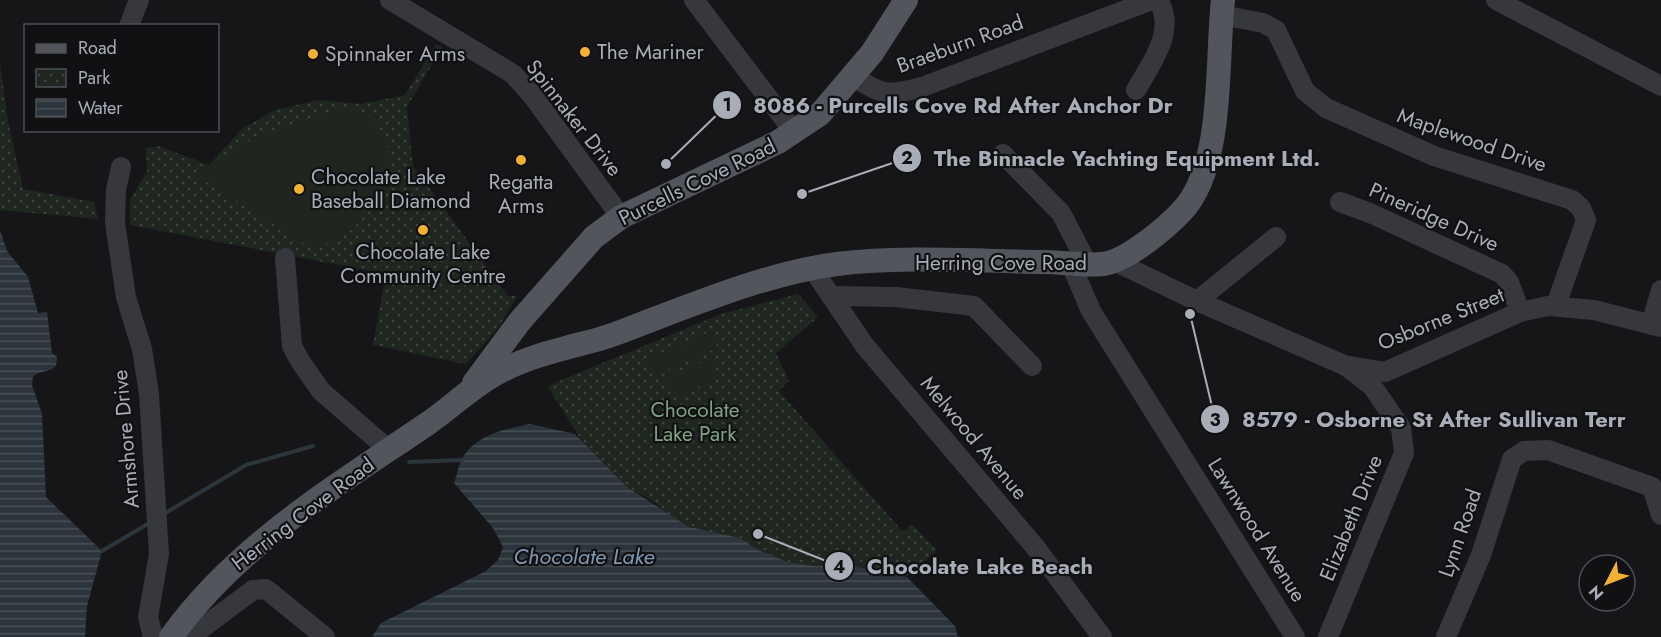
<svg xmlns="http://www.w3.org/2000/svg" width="1661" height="637" font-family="Jost,sans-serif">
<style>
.park{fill:url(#park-dots)}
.garden{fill:#1e261f}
.water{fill:url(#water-rules)}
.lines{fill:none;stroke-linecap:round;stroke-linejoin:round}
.stream{stroke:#2c353c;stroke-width:4}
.minor{stroke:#37383d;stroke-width:20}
.major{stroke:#53555c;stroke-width:24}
.poi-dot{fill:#f2b134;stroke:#111113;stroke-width:2}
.labels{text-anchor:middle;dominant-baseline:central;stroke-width:4.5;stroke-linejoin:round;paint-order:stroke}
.street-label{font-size:21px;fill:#a8adb8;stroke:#111113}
.poi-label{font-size:21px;fill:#a8adb8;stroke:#111113;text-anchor:start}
.park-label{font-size:21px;fill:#7fa381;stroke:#111113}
.water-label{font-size:22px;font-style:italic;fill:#7f9bb3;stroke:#111113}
.leader{fill:none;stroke:#a8adb8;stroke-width:2}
.callout-dot{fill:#a8adb8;stroke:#111113;stroke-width:2}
.mark-label{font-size:18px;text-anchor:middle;font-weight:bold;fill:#111}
.callout-label{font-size:22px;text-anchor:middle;font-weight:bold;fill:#a8adb8;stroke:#111113;stroke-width:4.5;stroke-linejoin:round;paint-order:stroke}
</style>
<defs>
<pattern id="park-dots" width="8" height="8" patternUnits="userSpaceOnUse" patternTransform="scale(1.5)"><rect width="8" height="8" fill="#1e261f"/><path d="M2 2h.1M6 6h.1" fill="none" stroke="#3c433d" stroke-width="1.8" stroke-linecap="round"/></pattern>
<pattern id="water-rules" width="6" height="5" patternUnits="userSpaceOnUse" patternTransform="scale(1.5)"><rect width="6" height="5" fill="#2c353c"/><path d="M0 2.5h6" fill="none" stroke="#485056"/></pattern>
</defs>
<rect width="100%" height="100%" fill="#161618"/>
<g class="park">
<polygon points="436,44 442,47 407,107 413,166 508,296 517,296 499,327 466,364 373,345 386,274 130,225 130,199 147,172 146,148 158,146 209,165 242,129 275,110 318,100 361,104 405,95"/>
<polygon points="0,64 8,121 23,189 94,202 98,219 0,210"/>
<polygon points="798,294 818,317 776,353 789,381 779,391 903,532 912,524 937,550 907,577 875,569 844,566 814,566 788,562 758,550 740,538 706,533 683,525 651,500 627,487 582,441 547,386 721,314"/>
</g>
<g class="garden">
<path d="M341 109C348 110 357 110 364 113 381 120 395 157 389 174 377 207 342 255 303 243L197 176C241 137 286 125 341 109Z"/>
<polygon points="711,331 718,348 653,376 646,359"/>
<polygon points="710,358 719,378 675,397 666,377"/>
</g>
<g class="water">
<path d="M0 230 7 251 28 277 38 313 47 312 52 353 57 357 56 366C49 372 40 371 33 376L32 385 42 414 46 497 102 551 87 606 85 637H0Z"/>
<path d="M530 424 575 434 627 487 689 527 740 538 758 550 788 562 814 566 858 567 907 577 955 626 958 637H372L381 623 486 571 498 560 503 547 493 528 454 483C457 476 458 467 461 461 474 435 505 429 530 424Z"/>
</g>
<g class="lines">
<g class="stream">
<polyline points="409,462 462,460"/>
<polyline points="162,515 246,465 313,446"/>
<polyline points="102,551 151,522"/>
</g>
<g class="minor">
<polyline points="390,0 513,74 532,95 621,217"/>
<polyline points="694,0 794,132"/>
<polyline points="1496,0 1661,86"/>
<polyline points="1222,15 1263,23 1276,30 1305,91 1326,108 1434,156 1572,200 1581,208 1586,220 1556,305"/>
<polyline points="129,26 139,0"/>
<path d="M854 77C884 96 888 96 922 87L1152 0"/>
<path d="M1136 90C1151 63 1177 31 1158 0"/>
<polyline points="1003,154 1061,213 1087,263"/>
<polyline points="121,167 116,190 115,223 126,297 142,349 149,394 159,554 148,617 153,637"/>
<polyline points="1340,202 1370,213 1502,274 1509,282 1520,312"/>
<polyline points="285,258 292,346 300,361 321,391 389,450"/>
<polyline points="1114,261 1197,301 1344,365 1385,372 1520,312 1548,306 1594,310 1661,327"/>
<polyline points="1070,262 1091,311 1295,637"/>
<polyline points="812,268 865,346 1036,548 1102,637"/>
<polyline points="831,296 896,297 974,306 1032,366"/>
<polyline points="1197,301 1276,237"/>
<polyline points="1651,325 1661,290"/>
<polyline points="190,637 253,590 266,589 325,637"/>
<polyline points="1328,637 1404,453 1401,428 1372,386 1346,366"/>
<polyline points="1446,637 1481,555 1512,459 1524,451 1548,450 1652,487 1661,515"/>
</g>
<g class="major">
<polyline points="474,383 520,321 594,237 621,217 778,142 820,114 872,53 906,0"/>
<path d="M171 637C236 546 336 486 427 424 452 407 472 386 499 372 530 356 562 349 596 340 615 335 635 326 654 319 712 297 775 272 837 264 902 256 975 261 1042 262 1062 262 1084 266 1103 264 1127 261 1166 228 1182 211 1225 165 1216 60 1223 0"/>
</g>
</g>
<g class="poi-dot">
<circle cx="585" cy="52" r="6"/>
<circle cx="313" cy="54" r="6"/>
<circle cx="521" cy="160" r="6"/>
<circle cx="299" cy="189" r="6"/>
<circle cx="423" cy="230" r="6"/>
</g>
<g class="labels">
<g class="street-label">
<text transform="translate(960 44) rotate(-20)">Braeburn Road</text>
<text transform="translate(574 118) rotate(52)">Spinnaker Drive</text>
<text transform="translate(1472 140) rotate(19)">Maplewood Drive</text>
<text transform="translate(697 182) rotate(-26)">Purcells Cove Road</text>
<text transform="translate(1434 217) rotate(24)">Pineridge Drive</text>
<text x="1001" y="263">Herring Cove Road</text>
<text transform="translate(1441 319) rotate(-22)">Osborne Street</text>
<text transform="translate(974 438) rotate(50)">Melwood Avenue</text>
<text transform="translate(126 439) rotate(-95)">Armshore Drive</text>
<text transform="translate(303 514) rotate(-37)">Herring Cove Road</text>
<text transform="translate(1351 518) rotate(-68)">Elizabeth Drive</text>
<text transform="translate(1257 530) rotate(58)">Lawnwood Avenue</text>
<text transform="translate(1460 533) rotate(-71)">Lynn Road</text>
</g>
<g class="poi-label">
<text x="597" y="52">The Mariner</text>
<text x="325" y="54">Spinnaker Arms</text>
<text x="311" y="177">Chocolate Lake<tspan x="311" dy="24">Baseball Diamond</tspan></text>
<text x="521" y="182" text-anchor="middle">Regatta<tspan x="521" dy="24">Arms</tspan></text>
<text x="423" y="252" text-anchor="middle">Chocolate Lake<tspan x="423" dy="24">Community Centre</tspan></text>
</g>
<g class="park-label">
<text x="695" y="410">Chocolate<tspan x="695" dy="24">Lake Park</tspan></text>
</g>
<g class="water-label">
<text x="584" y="556">Chocolate Lake</text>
</g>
</g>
<path class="leader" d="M666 164L727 105M802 194L907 158M1190 314L1215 419M758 534L839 566"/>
<g class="callout-dot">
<circle cx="666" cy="164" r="6"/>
<circle cx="802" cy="194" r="6"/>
<circle cx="1190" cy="314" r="6"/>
<circle cx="758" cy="534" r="6"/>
<circle cx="727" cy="105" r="15"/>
<circle cx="907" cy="158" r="15"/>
<circle cx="1215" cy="419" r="15"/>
<circle cx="839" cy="566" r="15"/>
</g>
<g class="mark-label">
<text x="727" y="111">1</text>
<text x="907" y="164">2</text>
<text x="1215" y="426">3</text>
<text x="839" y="573">4</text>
</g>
<g class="callout-label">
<text x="963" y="113">8086 - Purcells Cove Rd After Anchor Dr</text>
<text x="1127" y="166">The Binnacle Yachting Equipment Ltd.</text>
<text x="1434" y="427">8579 - Osborne St After Sullivan Terr</text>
<text x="980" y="574">Chocolate Lake Beach</text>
</g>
<rect x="24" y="24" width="195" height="108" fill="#111113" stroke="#4d4f55" stroke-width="1.5"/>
<rect x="36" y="44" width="30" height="9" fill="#53555c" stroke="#4d4f55" stroke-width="1.5"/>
<text x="78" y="54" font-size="18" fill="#a8adb8">Road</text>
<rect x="36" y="69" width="30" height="18" fill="url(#park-dots)" stroke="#4d4f55" stroke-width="1.5"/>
<text x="78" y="84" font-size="18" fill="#a8adb8">Park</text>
<rect x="36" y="99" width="30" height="18" fill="url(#water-rules)" stroke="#4d4f55" stroke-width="1.5"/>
<text x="78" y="114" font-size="18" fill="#a8adb8">Water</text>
<g transform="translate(1607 583) rotate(228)"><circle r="28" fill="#111113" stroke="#4d4f55" stroke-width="1.5"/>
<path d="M0-4.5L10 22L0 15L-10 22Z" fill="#f2b134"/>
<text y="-9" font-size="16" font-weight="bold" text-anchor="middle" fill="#a8adb8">N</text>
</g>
</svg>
